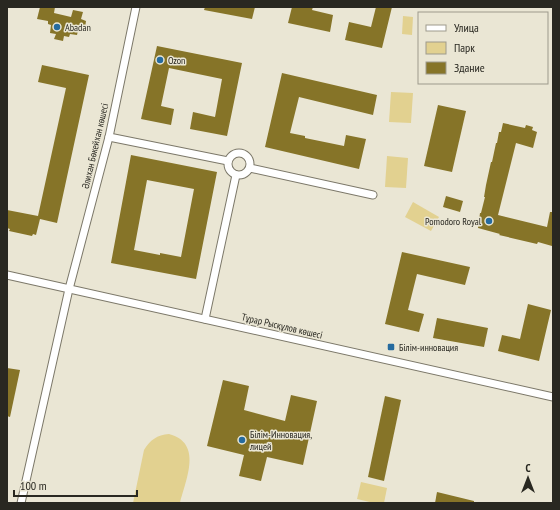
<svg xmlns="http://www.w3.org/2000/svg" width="560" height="510" font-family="'PT Sans Narrow',sans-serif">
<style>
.green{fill:#e2d190}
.building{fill:#867428;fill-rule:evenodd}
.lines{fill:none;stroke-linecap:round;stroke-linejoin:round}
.minor-casing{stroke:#7c7869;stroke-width:9}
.minor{stroke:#fff;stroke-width:7}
.poi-dot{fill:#266b9f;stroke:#eae6d4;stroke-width:1.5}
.labels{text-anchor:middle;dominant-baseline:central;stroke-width:3;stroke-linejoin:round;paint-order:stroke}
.poi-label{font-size:10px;fill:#292821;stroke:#eae6d4;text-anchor:start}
.street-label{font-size:10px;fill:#292821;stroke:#eae6d4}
</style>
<rect width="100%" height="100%" fill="#eae6d4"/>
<g class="green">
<polygon points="403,16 413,17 412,35 402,34"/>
<polygon points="391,92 413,93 411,123 389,122"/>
<polygon points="387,156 408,158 406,188 385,187"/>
<polygon points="413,202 439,217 431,231 405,217"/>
<path d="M169 434C203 443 186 479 180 503H133L144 450C150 440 157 435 169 434Z"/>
<polygon points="361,482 387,488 384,503 374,503 357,499"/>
</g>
<g class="building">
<polygon points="40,7 55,7 54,13 71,17 73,10 83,12 81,19 86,21 85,28 79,26 77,35 70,34 69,37 64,36 63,41 54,39 56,34 50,33 51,25 48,24 48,21 37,19"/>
<polygon points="205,7 255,7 252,19 204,10"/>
<polygon points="292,7 313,7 312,10 333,15 330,32 288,23"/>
<polygon points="376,7 392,7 382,48 345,40 349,22 371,27"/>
<polygon points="157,46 242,63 227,136 190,129 193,112 215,117 222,79 169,68 161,106 174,109 171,125 141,119"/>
<polygon points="42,65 89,75 57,223 40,219 36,235 33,234 32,236 9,231 10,229 7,228 7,210 38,216 66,88 38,82"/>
<polygon points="282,73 377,95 373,115 299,97 290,133 305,136 305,138 344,146 346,135 366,139 359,169 265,147"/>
<polygon points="438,105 466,111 452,172 424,166"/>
<polygon points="503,123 525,128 526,125 533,127 532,130 537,132 533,148 516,143 498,215 547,227 550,212 553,212 552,246 538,242 537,244 499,235 500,234 478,228 480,213 481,213 485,197 484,197 486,185 491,162 492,162 496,143 497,143 499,132 501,132"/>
<path d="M131 155 217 172 196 279 111 263ZM147 180 194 189 181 257 160 253V255L134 250Z"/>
<polygon points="446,196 463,201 460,212 443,207"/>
<polygon points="402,252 470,267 465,285 417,274 408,310 424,314 419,332 385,324"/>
<polygon points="528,304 551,310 539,361 498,351 502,335 520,339"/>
<polygon points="437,318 488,328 484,347 433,338"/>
<polygon points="7,368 20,370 10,417 7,416"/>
<polygon points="223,380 249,386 244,410 285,421 291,395 317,401 303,465 267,457 261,481 239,476 244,455 207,446"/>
<polygon points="385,396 401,400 384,481 368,477"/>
<polygon points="437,492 474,501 474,503 435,503"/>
</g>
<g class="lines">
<defs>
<g id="minor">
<polyline points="109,137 228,161"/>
<circle cx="239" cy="164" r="11"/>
<polyline points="250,168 373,195"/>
<polyline points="7,275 553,397"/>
<polyline points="205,319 236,175"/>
<polyline points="21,503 69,289 109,137 136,7"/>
</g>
</defs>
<use href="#minor" class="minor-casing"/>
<use href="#minor" class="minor"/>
</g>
<g class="poi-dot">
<circle cx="57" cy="27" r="4"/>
<circle cx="160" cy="60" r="4"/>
<circle cx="489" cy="221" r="4"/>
<rect x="387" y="343" width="8" height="8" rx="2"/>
<circle cx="242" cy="440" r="4"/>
</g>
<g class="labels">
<g class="poi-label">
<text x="65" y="27">Abadan</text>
<text x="168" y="60">Ozon</text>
<text x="481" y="221" text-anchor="end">Pomodoro Royal</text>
<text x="399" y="347">Білім-инновация</text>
<text x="250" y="434">Білім-Инновация,<tspan x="250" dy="12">лицей</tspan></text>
</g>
<g class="street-label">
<text transform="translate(95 146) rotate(-77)">Әлихан Бөкейхан көшесі</text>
<text transform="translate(282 326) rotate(13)">Тұрар Рысқұлов көшесі</text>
</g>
</g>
<rect width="560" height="510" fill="none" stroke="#292821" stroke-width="16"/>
<rect x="418" y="12" width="130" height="72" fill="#eae6d4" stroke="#9d9a8c"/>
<rect x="426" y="25" width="20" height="6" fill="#ffffff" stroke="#9d9a8c"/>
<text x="454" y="32" font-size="12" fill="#292821">Улица</text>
<rect x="426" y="42" width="20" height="12" fill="#e2d190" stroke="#9d9a8c"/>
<text x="454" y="52" font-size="12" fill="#292821">Парк</text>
<rect x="426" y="62" width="20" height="12" fill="#867428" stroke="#9d9a8c"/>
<text x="454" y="72" font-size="12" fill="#292821">Здание</text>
<g transform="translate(528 478)" stroke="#eae6d4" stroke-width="3" paint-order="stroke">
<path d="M0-3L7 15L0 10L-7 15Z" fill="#292821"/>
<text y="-6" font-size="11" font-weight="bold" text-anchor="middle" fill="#292821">С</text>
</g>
<path d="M14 490v6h123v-6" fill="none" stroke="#292821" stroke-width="2"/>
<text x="20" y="490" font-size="12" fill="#292821" stroke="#eae6d4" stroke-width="3" paint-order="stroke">100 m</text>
</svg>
